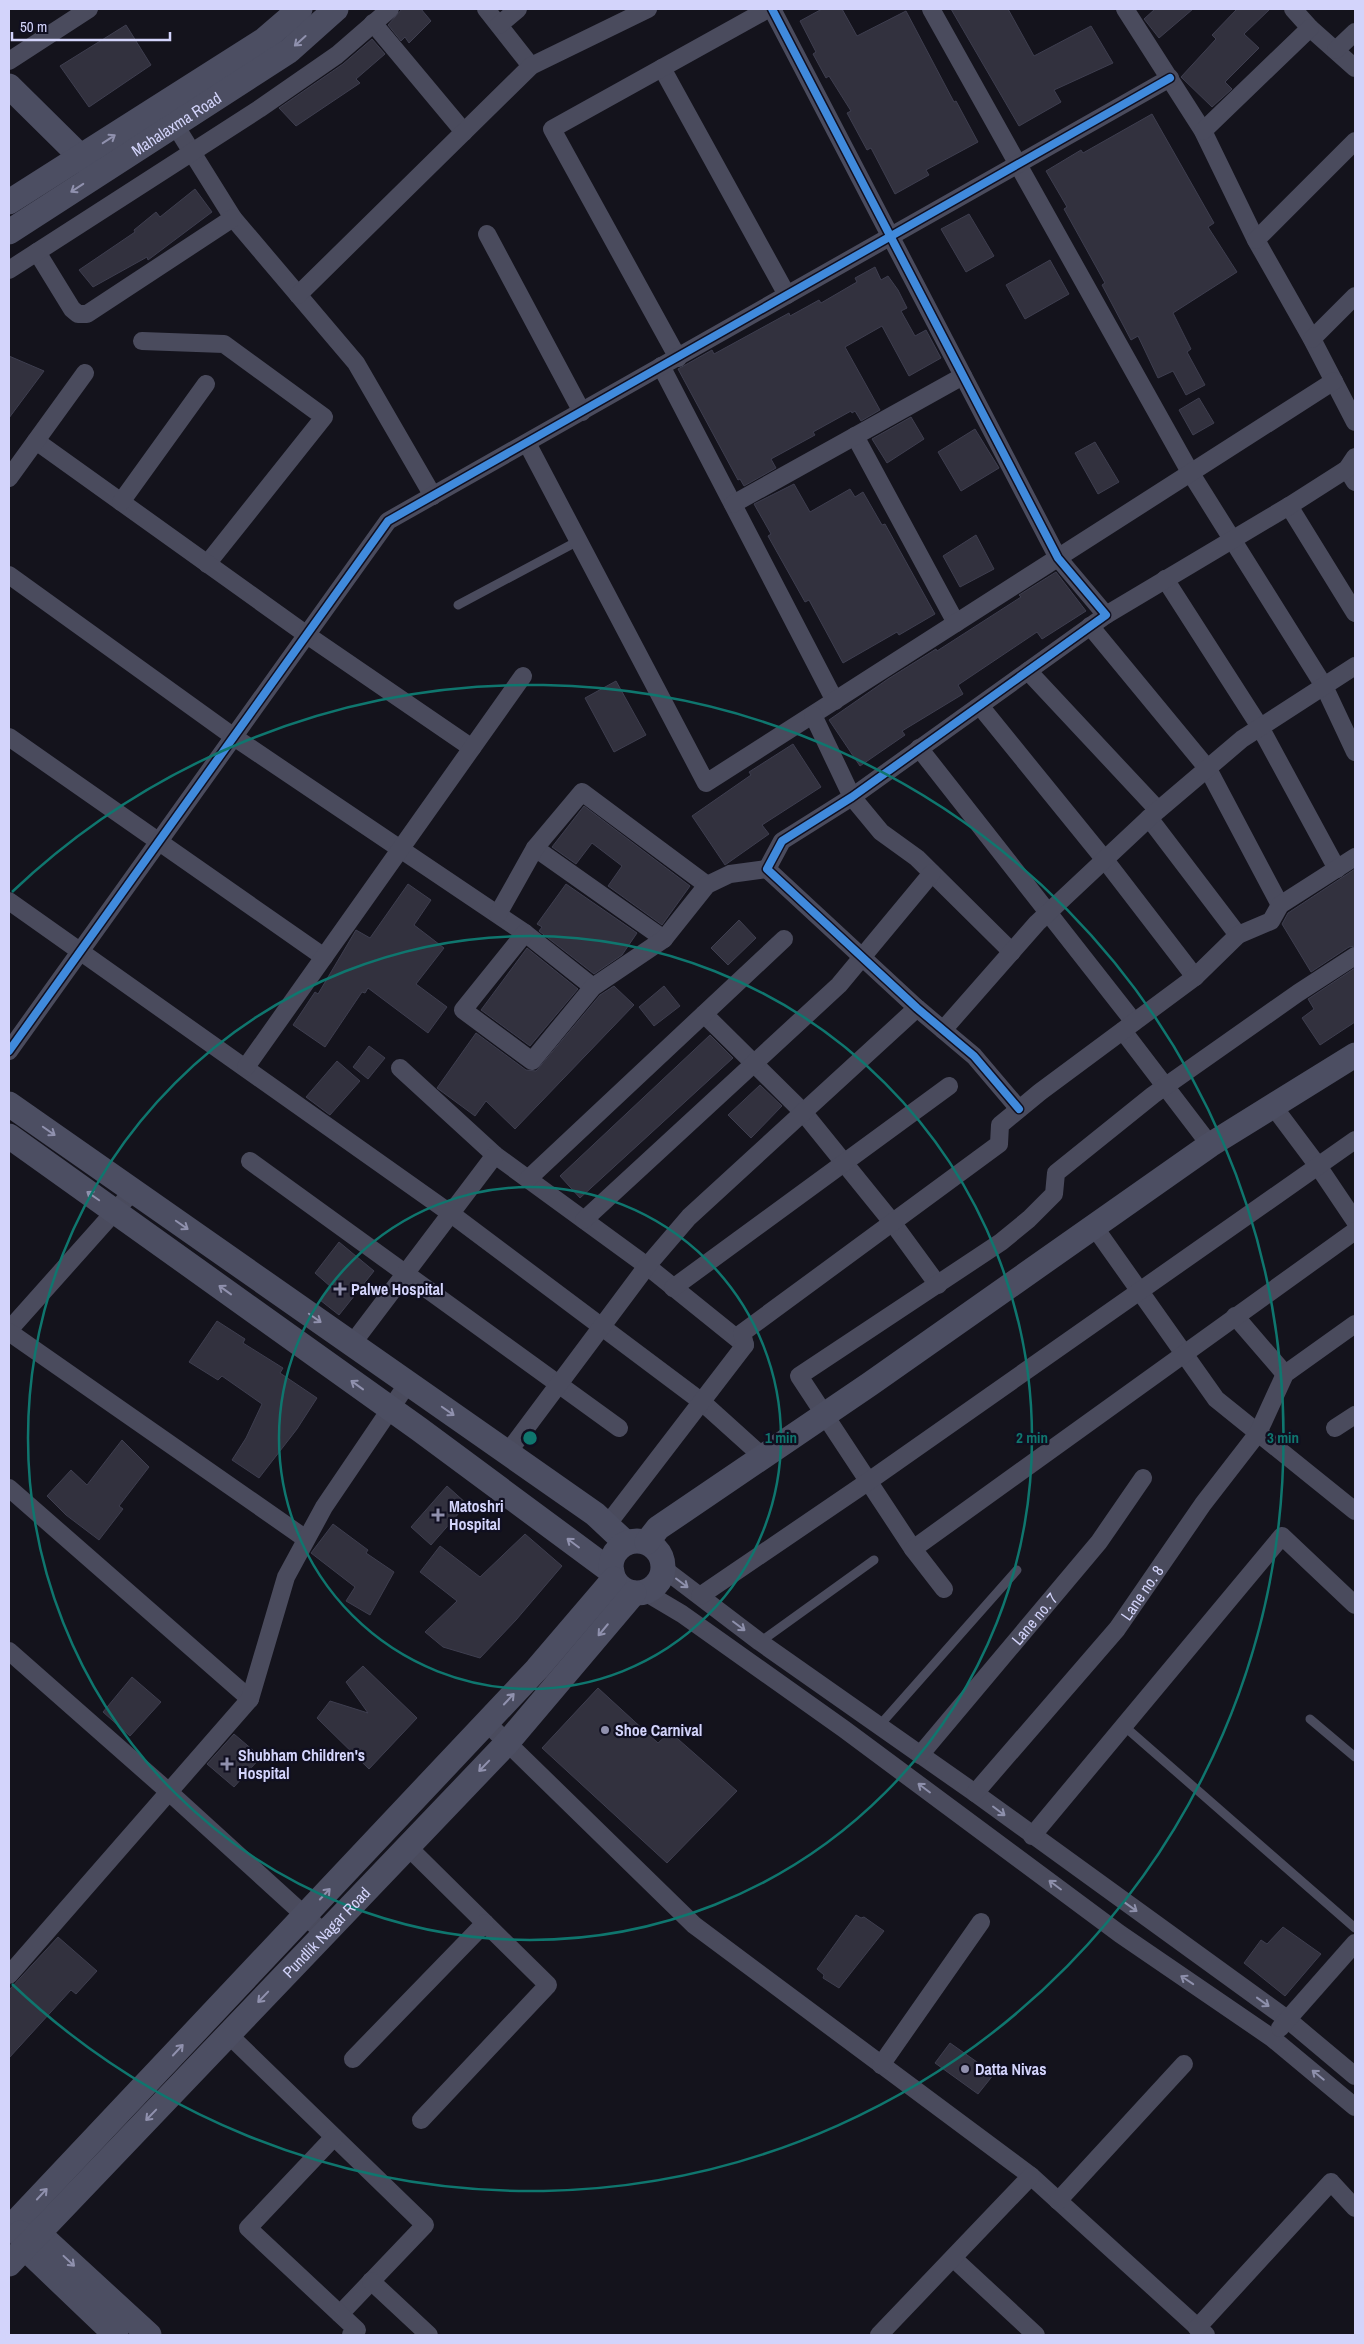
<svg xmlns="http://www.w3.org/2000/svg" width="1364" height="2344" font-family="'Archivo Narrow',sans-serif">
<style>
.building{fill:#32313e;stroke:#3e3e4f}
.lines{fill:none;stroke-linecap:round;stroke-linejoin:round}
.lane{stroke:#4a4b5d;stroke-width:9}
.street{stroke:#4a4b5d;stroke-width:18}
.secondary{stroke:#4c4e62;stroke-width:25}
.cycleway-casing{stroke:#100f20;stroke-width:11}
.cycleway{stroke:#408adc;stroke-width:8}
.oneway{stroke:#9091ae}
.oneway2{stroke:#8e90ac}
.ring{fill:none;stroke:#0f766e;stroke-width:2.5}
.poi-dot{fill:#9090ad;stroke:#100f20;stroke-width:2}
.labels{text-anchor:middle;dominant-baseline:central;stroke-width:4.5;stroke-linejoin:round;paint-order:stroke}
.street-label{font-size:16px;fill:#d3d4fb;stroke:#100f20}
.poi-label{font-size:16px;font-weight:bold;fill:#d3d4fb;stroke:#100f20;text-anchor:start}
.centre{fill:#0f766e;stroke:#100f20;stroke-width:2.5}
.ring-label{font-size:15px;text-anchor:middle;font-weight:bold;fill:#0f766e;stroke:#100f20;stroke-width:4.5;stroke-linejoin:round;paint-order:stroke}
</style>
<rect width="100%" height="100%" fill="#14131c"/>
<g class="building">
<polygon points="402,9 421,9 431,21 409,43 405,37 401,41 388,25"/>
<polygon points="822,9 842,9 857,36 906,11 954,102 956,101 978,142 926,170 929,175 895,194 871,148 867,150 847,113 851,111 829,76 826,78 813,54 816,52 800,21"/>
<polygon points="951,9 1008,9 1034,56 1091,26 1113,63 1054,90 1061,102 1019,126"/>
<polygon points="1155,9 1193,9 1159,38 1144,19"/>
<polygon points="1237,9 1270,9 1244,34 1259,48 1225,82 1232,89 1212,107 1181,77 1216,39 1212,35"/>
<polygon points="126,25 151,65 89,107 60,66"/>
<polygon points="372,39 385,54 356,79 360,83 296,126 279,108 343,64"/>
<polygon points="1152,114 1214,223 1208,227 1237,272 1173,313 1191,349 1187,352 1205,385 1186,395 1173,371 1158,378 1138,336 1131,340 1102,285 1105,283 1064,209 1067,207 1046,171 1081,150 1083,153"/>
<polygon points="195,189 212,212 148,260 147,257 93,287 79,270 135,232 134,230 156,212 160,217"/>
<polygon points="969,214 994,256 966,272 941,229"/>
<polygon points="1050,260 1069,294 1025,319 1006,285"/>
<polygon points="875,267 881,280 888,276 898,290 907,308 901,311 915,336 926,330 941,358 909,376 882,326 845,347 880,410 861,421 855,411 852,413 851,411 813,432 815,435 771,459 776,468 744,486 740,479 738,480 678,369 712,350 714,354 789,313 790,316 819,300 821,303 857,282 855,278"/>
<polygon points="9,356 44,371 9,418"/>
<polygon points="1199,398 1214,423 1193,435 1179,410"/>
<polygon points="911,417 924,439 887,463 872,439"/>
<polygon points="975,429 999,468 961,491 938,452"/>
<polygon points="1095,442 1119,482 1098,494 1075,453"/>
<polygon points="794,484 810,512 850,489 855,497 863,492 882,525 885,524 935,614 899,635 897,632 843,663 809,600 805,602 768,536 771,534 754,504"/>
<polygon points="976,535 994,569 960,587 943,556"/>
<polygon points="1056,572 1086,611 1042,639 1037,632 958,685 963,694 902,731 905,735 860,766 829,720 888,679 936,649 937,651 1021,597 1019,595"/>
<polygon points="616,681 646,735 614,752 585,698"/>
<polygon points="793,744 821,787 762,825 769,834 725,865 692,816 751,775 749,772"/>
<polygon points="584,806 690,886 662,925 608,886 622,866 592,843 576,864 552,847"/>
<polygon points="1355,869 1355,946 1349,947 1311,972 1282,924 1288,913"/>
<polygon points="408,884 431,900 414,925 444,948 416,984 447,1007 428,1033 368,988 365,993 362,992 325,1047 293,1025 315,992 318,994 356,930 370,938"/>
<polygon points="566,884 637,933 622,955 594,974 539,931 542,927 537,924"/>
<polygon points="739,920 756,938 728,965 711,948"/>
<polygon points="527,948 578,989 530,1046 481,1010"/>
<polygon points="1355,968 1355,1022 1320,1045 1302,1018 1314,1009 1308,999"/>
<polygon points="614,986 634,1005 515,1129 486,1101 475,1116 437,1088 476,1033 526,1070 536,1071 600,995"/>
<polygon points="664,986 680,1006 654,1026 639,1007"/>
<polygon points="710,1035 733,1058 580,1198 560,1176"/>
<polygon points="369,1046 385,1058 368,1079 353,1067"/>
<polygon points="337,1061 360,1081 330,1115 306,1097"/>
<polygon points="760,1085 782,1106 751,1138 728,1115"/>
<polygon points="339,1242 374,1271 339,1315 320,1300 331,1287 315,1273"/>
<polygon points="217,1321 245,1339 243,1343 283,1368 280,1373 317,1398 297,1429 259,1478 232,1460 246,1438 262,1404 222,1376 218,1380 189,1362"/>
<polygon points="122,1440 149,1467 119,1506 123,1509 99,1540 66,1515 47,1496 71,1470 87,1485"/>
<polygon points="447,1486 467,1504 431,1545 411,1527"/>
<polygon points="333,1524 368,1550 366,1553 394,1572 370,1615 346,1601 355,1587 311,1553"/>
<polygon points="525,1534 562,1566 516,1620 480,1658 443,1647 425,1632 457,1601 420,1572 440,1546 480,1577"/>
<polygon points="363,1666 417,1718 369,1769 317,1718 330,1701 368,1713 346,1682"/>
<polygon points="132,1677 161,1702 130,1736 103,1712"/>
<polygon points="598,1688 658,1743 670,1732 737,1791 667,1863 542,1748"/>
<polygon points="234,1734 261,1757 234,1787 207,1764"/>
<polygon points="856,1915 861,1918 864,1917 884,1931 839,1988 823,1978 824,1975 817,1969"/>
<polygon points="1283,1927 1321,1954 1285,1996 1244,1963 1261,1940 1267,1944"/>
<polygon points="58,1937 97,1971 76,1994 71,1990 9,2058 9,1990"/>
<polygon points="950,2043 994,2074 978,2094 935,2063"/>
</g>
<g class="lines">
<g class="lane">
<polyline points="458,605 578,541"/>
<polyline points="760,1642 874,1560"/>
<polyline points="1310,1719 1355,1757"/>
<polyline points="879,1726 1017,1570"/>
<polyline points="1124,1726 1355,1928"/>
</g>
<g class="street">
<polyline points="486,9 531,66"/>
<polyline points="772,9 1058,558 1106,615 852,797 782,841 767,869 917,1008 974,1056 1019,1109"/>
<polyline points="931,9 1190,472 1324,686 1355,752"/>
<polyline points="1125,9 1203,131 1256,240 1312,339 1355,422"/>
<polyline points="1293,9 1310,28 1355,68"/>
<polyline points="373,23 464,132"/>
<polyline points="499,25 518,9"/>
<polyline points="1336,50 1355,32"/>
<polyline points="9,61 89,9"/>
<polyline points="662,68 787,295"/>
<polyline points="175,125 233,218 356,363 433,496"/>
<polyline points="1203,131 1310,28"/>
<polyline points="487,234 582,412"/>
<polyline points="1256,240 1355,141"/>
<polyline points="37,252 72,309 78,314 87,314 233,218"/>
<polyline points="9,270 259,109 337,55 390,9"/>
<polyline points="298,295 531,66 648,9"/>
<polyline points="1312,339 1355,296"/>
<polyline points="142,341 224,344 324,417 207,564"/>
<polyline points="678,358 552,129 768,9"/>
<polyline points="661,366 835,701"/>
<polyline points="855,436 956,623"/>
<polyline points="36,441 307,635 472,748"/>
<polyline points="527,443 706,783 1334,381"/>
<polyline points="1347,469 1355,482"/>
<polyline points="9,478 85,373"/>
<polyline points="121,502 206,384"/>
<polyline points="733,504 963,376"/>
<polyline points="1289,506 1355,613"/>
<polyline points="9,575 234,737 525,933 593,987"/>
<polyline points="1165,579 1260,727 1337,869"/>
<polyline points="1106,615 1289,506 1347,469 1355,457"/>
<polyline points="1090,626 1208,769 1280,905"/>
<polyline points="1028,671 1158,810"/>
<polyline points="980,706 1105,860 1195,977"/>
<polyline points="813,715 852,797 881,832 917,858 1012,952"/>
<polyline points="9,737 324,957"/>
<polyline points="919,748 1134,1022"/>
<polyline points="1149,818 1238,935"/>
<polyline points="535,848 664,939"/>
<polyline points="9,901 450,1213 702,1402 762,1456"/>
<polyline points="498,914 535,848 582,792 707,885"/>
<polyline points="525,933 463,1010 532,1061 593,987 664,939 707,885 730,874 767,869"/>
<polyline points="704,1014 803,1112 892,1222 938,1285"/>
<polyline points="943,1030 1037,923 1149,818 1242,739 1355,666"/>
<polyline points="1123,1031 1210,1145"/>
<polyline points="9,1051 388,521 1170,78"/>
<polyline points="246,1067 523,676"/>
<polyline points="400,1068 495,1155 647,1266 745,1345"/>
<polyline points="1273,1106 1318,1166 1355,1221"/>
<polyline points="250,1161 619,1428"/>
<polyline points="528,1179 784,939"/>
<polyline points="584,1220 839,985 932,873"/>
<polyline points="1093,1225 1216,1399 1355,1511"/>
<polyline points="673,1288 949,1086"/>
<polyline points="1235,1316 1285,1374"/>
<polyline points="9,1330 133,1191"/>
<polyline points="9,1332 306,1539"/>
<polyline points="352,1344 495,1155"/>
<polyline points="1335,1428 1355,1415"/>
<polyline points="508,1452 647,1266 689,1217 917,1008"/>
<polyline points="9,1488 250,1699"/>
<polyline points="607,1525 745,1345 742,1333 999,1144 1000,1125 1040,1092 1195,977 1238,935 1271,921 1280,905 1355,857"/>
<polyline points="913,1549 799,1376 1001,1242 1029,1219 1054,1194 1056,1173 1153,1095 1298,993 1355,956"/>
<polyline points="664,1569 760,1642 975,1793 1287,2019 1355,2076"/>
<polyline points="944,1589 913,1549 1355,1231"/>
<polyline points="645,1592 682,1614 844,1729 1120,1934 1272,2038 1355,2107"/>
<polyline points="700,1596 869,1481 1355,1140"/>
<polyline points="9,1651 169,1792 324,1933"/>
<polyline points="487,1723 694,1925 1031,2176 1206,2335"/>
<path id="s1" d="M920 1755 1099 1542 1143 1478"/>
<path id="s2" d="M975 1793 1117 1629 1203 1504 1258 1433 1285 1374 1355 1324"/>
<polyline points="1032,1836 1282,1536 1355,1605"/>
<polyline points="407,1846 548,1985 421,2120"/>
<polyline points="9,1975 250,1699 286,1577 324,1507 408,1383"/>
<polyline points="1280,2028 1355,1943"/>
<polyline points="228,2034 425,2225 340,2314"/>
<polyline points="353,2059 485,1923"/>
<polyline points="881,2065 981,1922"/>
<polyline points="334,2137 248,2228 357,2330 351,2335"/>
<polyline points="1058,2201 1184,2064"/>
<polyline points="953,2258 1036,2335"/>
<polyline points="371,2281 429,2335"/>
<polyline points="1197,2328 1331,2182 1355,2208"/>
<polyline points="879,2335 1031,2176"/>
</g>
<g class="secondary">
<polyline points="9,86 91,167"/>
<polyline points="9,202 264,40 300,9"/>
<path id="s3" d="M9 232 289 51 336 9"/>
<polyline points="9,1104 595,1514 626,1543"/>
<polyline points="9,1136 419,1429 612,1572"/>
<circle cx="637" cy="1567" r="26"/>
<polyline points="647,1542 658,1528 870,1384 1210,1145 1355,1055"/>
<polyline points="23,2225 38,2233 149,2335"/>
<polyline points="9,2229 537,1669 614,1579"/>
<polyline points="20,2233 25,2248 116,2335"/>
<path id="s4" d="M9 2264 507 1743 634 1593"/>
</g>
<defs>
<g id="cycleway">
<polyline points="772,9 1058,558 1106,615 852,797 782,841 767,869 917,1008 974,1056 1019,1109"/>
<polyline points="9,1051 388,521 1170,78"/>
</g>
</defs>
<use href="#cycleway" class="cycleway-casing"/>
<use href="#cycleway" class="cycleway"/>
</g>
<defs><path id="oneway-shaft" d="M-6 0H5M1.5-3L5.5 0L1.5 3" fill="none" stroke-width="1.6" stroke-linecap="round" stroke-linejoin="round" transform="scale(1.25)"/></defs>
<g class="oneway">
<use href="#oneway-shaft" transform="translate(300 41) rotate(138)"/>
<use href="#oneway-shaft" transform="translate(109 139) rotate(-33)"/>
<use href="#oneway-shaft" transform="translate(77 188) rotate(147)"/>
<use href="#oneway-shaft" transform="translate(49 1131) rotate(35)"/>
<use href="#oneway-shaft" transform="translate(93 1196) rotate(-145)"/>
<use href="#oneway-shaft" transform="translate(182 1225) rotate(35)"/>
<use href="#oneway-shaft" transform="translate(225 1290) rotate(-144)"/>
<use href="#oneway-shaft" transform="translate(315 1318) rotate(35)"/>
<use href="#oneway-shaft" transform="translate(357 1385) rotate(-144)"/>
<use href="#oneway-shaft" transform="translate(448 1411) rotate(35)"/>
<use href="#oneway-shaft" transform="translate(573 1543) rotate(-143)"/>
<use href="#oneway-shaft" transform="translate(603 1630) rotate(130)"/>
<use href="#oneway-shaft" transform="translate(509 1699) rotate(-47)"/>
<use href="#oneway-shaft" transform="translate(484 1766) rotate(134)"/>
<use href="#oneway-shaft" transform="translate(325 1894) rotate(-47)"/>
<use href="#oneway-shaft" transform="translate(263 1997) rotate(134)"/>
<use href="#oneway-shaft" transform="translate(178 2050) rotate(-47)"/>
<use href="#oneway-shaft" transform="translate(151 2115) rotate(134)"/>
<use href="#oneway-shaft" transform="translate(42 2194) rotate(-47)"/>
<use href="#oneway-shaft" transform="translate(69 2261) rotate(43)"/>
</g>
<g class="oneway2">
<use href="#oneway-shaft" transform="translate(682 1583) rotate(37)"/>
<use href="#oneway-shaft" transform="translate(739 1626) rotate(37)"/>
<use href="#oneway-shaft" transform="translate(924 1788) rotate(-143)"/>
<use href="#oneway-shaft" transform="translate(999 1811) rotate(37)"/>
<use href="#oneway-shaft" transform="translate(1055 1885) rotate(-143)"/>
<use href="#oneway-shaft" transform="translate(1131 1907) rotate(36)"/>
<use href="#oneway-shaft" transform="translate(1187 1980) rotate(-146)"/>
<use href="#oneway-shaft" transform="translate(1263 2002) rotate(36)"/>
<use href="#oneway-shaft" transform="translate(1318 2075) rotate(-141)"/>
</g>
<g class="ring">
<circle cx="530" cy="1438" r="251"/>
<circle cx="530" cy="1438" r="502"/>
<path d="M12 892A753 753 0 1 1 12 1984"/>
</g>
<g class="poi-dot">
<path d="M337.5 1281.5h5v5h5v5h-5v5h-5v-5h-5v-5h5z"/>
<path d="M435.5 1507.5h5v5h5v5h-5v5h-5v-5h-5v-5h5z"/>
<circle cx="605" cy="1730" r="5"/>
<path d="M224.5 1756.5h5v5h5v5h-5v5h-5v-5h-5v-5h5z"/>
<circle cx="965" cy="2069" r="5"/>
</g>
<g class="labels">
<g class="street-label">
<text stroke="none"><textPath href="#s3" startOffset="199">Mahalaxma Road</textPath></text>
<text stroke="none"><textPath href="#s2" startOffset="261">Lane no. 8</textPath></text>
<text stroke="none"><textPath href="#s1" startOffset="178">Lane no. 7</textPath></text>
<text stroke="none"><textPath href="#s4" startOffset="459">Pundlik Nagar Road</textPath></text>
</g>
<g class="poi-label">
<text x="351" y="1289">Palwe Hospital</text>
<text x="449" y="1506">Matoshri<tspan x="449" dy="18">Hospital</tspan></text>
<text x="615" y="1730">Shoe Carnival</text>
<text x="238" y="1755">Shubham Children's<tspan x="238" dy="18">Hospital</tspan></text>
<text x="975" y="2069">Datta Nivas</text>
</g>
</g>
<circle cx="530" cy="1438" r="8" class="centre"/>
<g class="ring-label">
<text x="781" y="1443">1 min</text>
<text x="1032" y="1443">2 min</text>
<text x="1283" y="1443">3 min</text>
</g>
<rect width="1364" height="2344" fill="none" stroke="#d3d4fb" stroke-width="20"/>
<path d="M12 32v8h158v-8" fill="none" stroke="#d3d4fb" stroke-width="2.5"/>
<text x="20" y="32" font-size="15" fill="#d3d4fb" stroke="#100f20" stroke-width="4" paint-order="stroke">50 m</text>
</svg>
